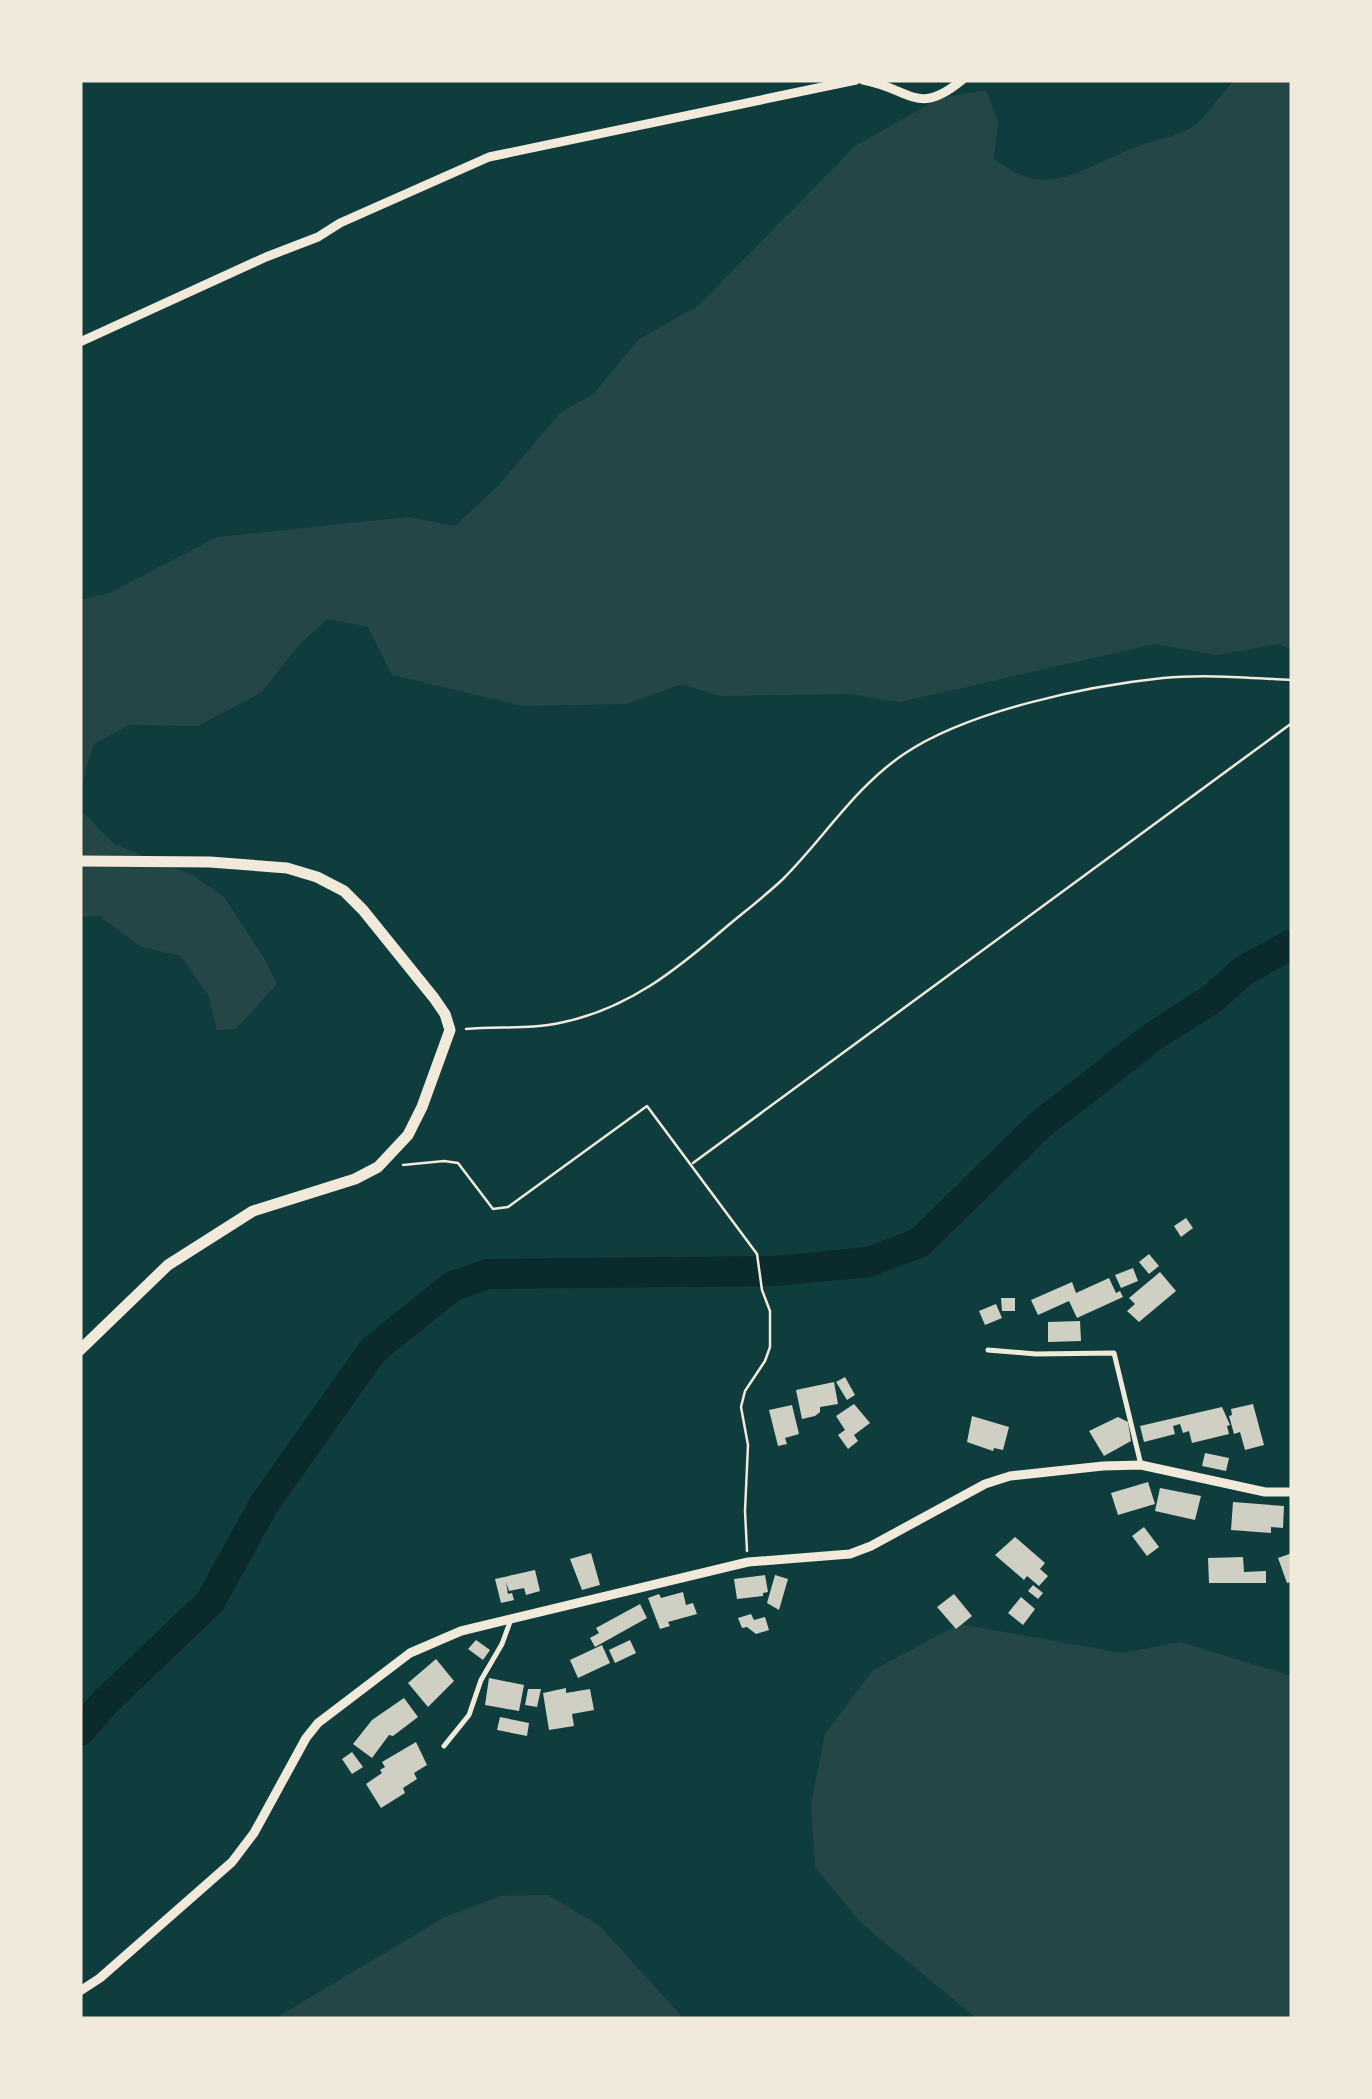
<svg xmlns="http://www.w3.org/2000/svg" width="1372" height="2099" font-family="Cabin,sans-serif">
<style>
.green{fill:#244646}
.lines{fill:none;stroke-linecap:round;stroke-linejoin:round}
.river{stroke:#0a2a2b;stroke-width:30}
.building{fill:#cfcfc3}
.path{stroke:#f1e9da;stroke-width:2.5}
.service{stroke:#f1e9da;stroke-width:5}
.minor{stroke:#f1e9da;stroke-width:9}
.tertiary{stroke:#f1e9da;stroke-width:11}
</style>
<rect width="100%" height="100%" fill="#0f3d3e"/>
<g class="green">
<path d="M1235 80H1292V650L1279 644 1217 655 1155 644 900 702 849 694 719 696 682 684 626 704 523 706 392 675 368 627 327 619 297 647 262 692 198 726 129 725 94 744 85 771 80 809 114 844 192 875 224 897 264 958 277 984 236 1029 217 1030 208 995 181 956 141 947 100 916 80 917V600L109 593 217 537 408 517 455 526 498 486 560 413 593 394 639 339 698 306 855 146 940 98 986 90 998 122 994 159C1048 201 1080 169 1136 147 1153 140 1178 137 1194 126 1202 121 1224 90 1235 80Z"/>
<polygon points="960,1624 1122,1653 1180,1642 1292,1676 1292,2019 977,2019 861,1923 815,1867 811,1804 825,1734 873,1670"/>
<polygon points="548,1895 600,1926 684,2019 274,2019 445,1917 501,1896"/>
</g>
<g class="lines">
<polyline class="river" points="80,1731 104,1703 210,1602 264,1504 373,1350 453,1286 488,1274 776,1271 869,1262 919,1243 1040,1125 1151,1038 1213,998 1243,971 1292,944"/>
</g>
<g class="building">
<polygon points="1186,1218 1193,1228 1181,1237 1174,1226"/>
<polygon points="1149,1254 1159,1266 1149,1274 1139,1262"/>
<polygon points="1133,1268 1138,1281 1121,1288 1115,1275"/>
<polygon points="1160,1272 1176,1291 1139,1322 1127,1311 1135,1304 1129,1298"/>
<polygon points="1109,1278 1116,1293 1120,1291 1123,1297 1077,1318 1069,1301 1038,1315 1031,1300 1072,1282 1076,1293"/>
<polygon points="1001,1298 1015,1298 1015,1311 1002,1311"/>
<polygon points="996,1304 1002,1318 985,1325 979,1311"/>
<polygon points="1080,1321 1081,1341 1048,1342 1048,1322"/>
<polygon points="845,1377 855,1395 847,1400 836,1382"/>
<polygon points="834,1382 838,1404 820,1407 820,1412 815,1416 802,1419 796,1390"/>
<polygon points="854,1404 870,1423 854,1435 858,1441 848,1449 838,1435 845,1430 836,1416"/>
<polygon points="1253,1404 1264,1445 1245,1450 1240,1432 1234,1434 1229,1416 1232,1415 1231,1409"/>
<polygon points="792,1405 799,1434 785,1438 787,1444 778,1446 769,1410"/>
<polygon points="1222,1407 1230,1425 1227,1426 1229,1434 1192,1443 1189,1431 1183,1433 1180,1424 1173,1426 1175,1434 1144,1442 1140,1426"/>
<polygon points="972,1416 1009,1427 1003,1450 994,1448 993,1451 967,1442"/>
<polygon points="1118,1417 1128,1422 1131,1441 1104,1456 1089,1431"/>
<polygon points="1205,1453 1229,1458 1226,1471 1202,1466"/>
<polygon points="1148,1482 1155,1504 1118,1515 1111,1493"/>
<polygon points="1160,1488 1201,1496 1195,1520 1155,1511"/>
<polygon points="1233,1502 1284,1506 1283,1528 1271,1527 1271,1533 1231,1530"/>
<polygon points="1144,1527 1159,1547 1147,1556 1132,1536"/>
<polygon points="1015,1537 1045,1563 1040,1569 1048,1576 1039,1586 1027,1576 1024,1580 995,1555"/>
<polygon points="591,1553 600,1585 582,1590 570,1559"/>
<polygon points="1292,1553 1292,1582 1287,1583 1278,1558"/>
<polygon points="1243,1557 1244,1572 1266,1571 1266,1583 1209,1583 1208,1558"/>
<polygon points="535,1570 540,1591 526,1595 524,1588 509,1591 506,1582 508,1594 512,1593 514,1600 501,1603 495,1579"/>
<polygon points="765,1575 768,1592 763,1593 763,1596 737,1599 734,1579"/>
<polygon points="775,1575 788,1579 779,1610 767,1603"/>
<polygon points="1033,1585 1043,1593 1038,1599 1028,1591"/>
<polygon points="683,1592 686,1605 693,1603 697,1614 668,1622 670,1626 660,1629 648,1598 659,1594 661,1598"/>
<polygon points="954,1594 972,1616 956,1629 937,1607"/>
<polygon points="1021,1597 1035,1609 1023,1625 1008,1613"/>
<polygon points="640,1604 647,1618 595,1647 590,1638 599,1633 596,1628"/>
<polygon points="751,1614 754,1620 765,1617 769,1630 756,1634 747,1627 742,1628 738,1618"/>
<polygon points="476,1640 490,1650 483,1660 468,1649"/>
<polygon points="630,1640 636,1653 615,1663 609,1650"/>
<polygon points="602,1645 610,1663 578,1678 570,1660"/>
<polygon points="436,1659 454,1681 428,1707 408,1683"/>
<polygon points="489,1678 524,1685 519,1711 485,1705"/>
<polygon points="566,1688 566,1693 590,1689 594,1710 572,1714 574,1726 549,1730 543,1693"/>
<polygon points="528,1689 541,1689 537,1707 525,1705"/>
<polygon points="404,1698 418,1717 393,1736 389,1735 372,1758 353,1744 372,1720"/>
<polygon points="500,1717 529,1723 527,1736 497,1730"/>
<polygon points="416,1742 427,1765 414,1773 417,1779 403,1788 405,1793 381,1808 366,1784 382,1773 380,1770 385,1767 382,1762"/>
<polygon points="352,1752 363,1767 352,1774 342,1759"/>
</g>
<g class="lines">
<g class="path">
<path d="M466 1029C499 1026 532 1030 564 1022 629 1008 676 970 725 928 744 912 765 896 783 879 824 838 855 787 904 754 968 711 1086 686 1163 678 1206 674 1250 678 1292 680"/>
<polyline points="693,1163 1292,723"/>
<polyline points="403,1165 444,1161 458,1163 493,1209 508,1207 647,1106 757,1254 762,1290 770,1311 770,1347 765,1361 745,1391 741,1407 748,1445 745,1511 747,1551"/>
</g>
<g class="service">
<polyline points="988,1350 1036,1354 1114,1353 1141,1465"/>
<polyline points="444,1746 469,1715 481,1680 502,1644 510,1622"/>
</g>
<g class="minor">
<path d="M863 80C912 89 917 117 962 80"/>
<polyline points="80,342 266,257 318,237 340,223 489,157 856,80"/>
<polyline points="80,1991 100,1978 232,1862 254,1833 306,1738 318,1723 410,1653 461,1631 748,1562 850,1554 871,1546 985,1484 1010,1476 1103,1466 1141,1465 1265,1492 1292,1492"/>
</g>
<polyline class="tertiary" points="80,861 210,862 287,868 317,877 344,891 363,910 434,998 445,1014 450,1030 422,1107 408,1135 378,1167 355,1179 253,1211 168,1265 80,1350"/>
</g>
<rect width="1372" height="2099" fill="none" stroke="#f1e9da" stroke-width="165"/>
</svg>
